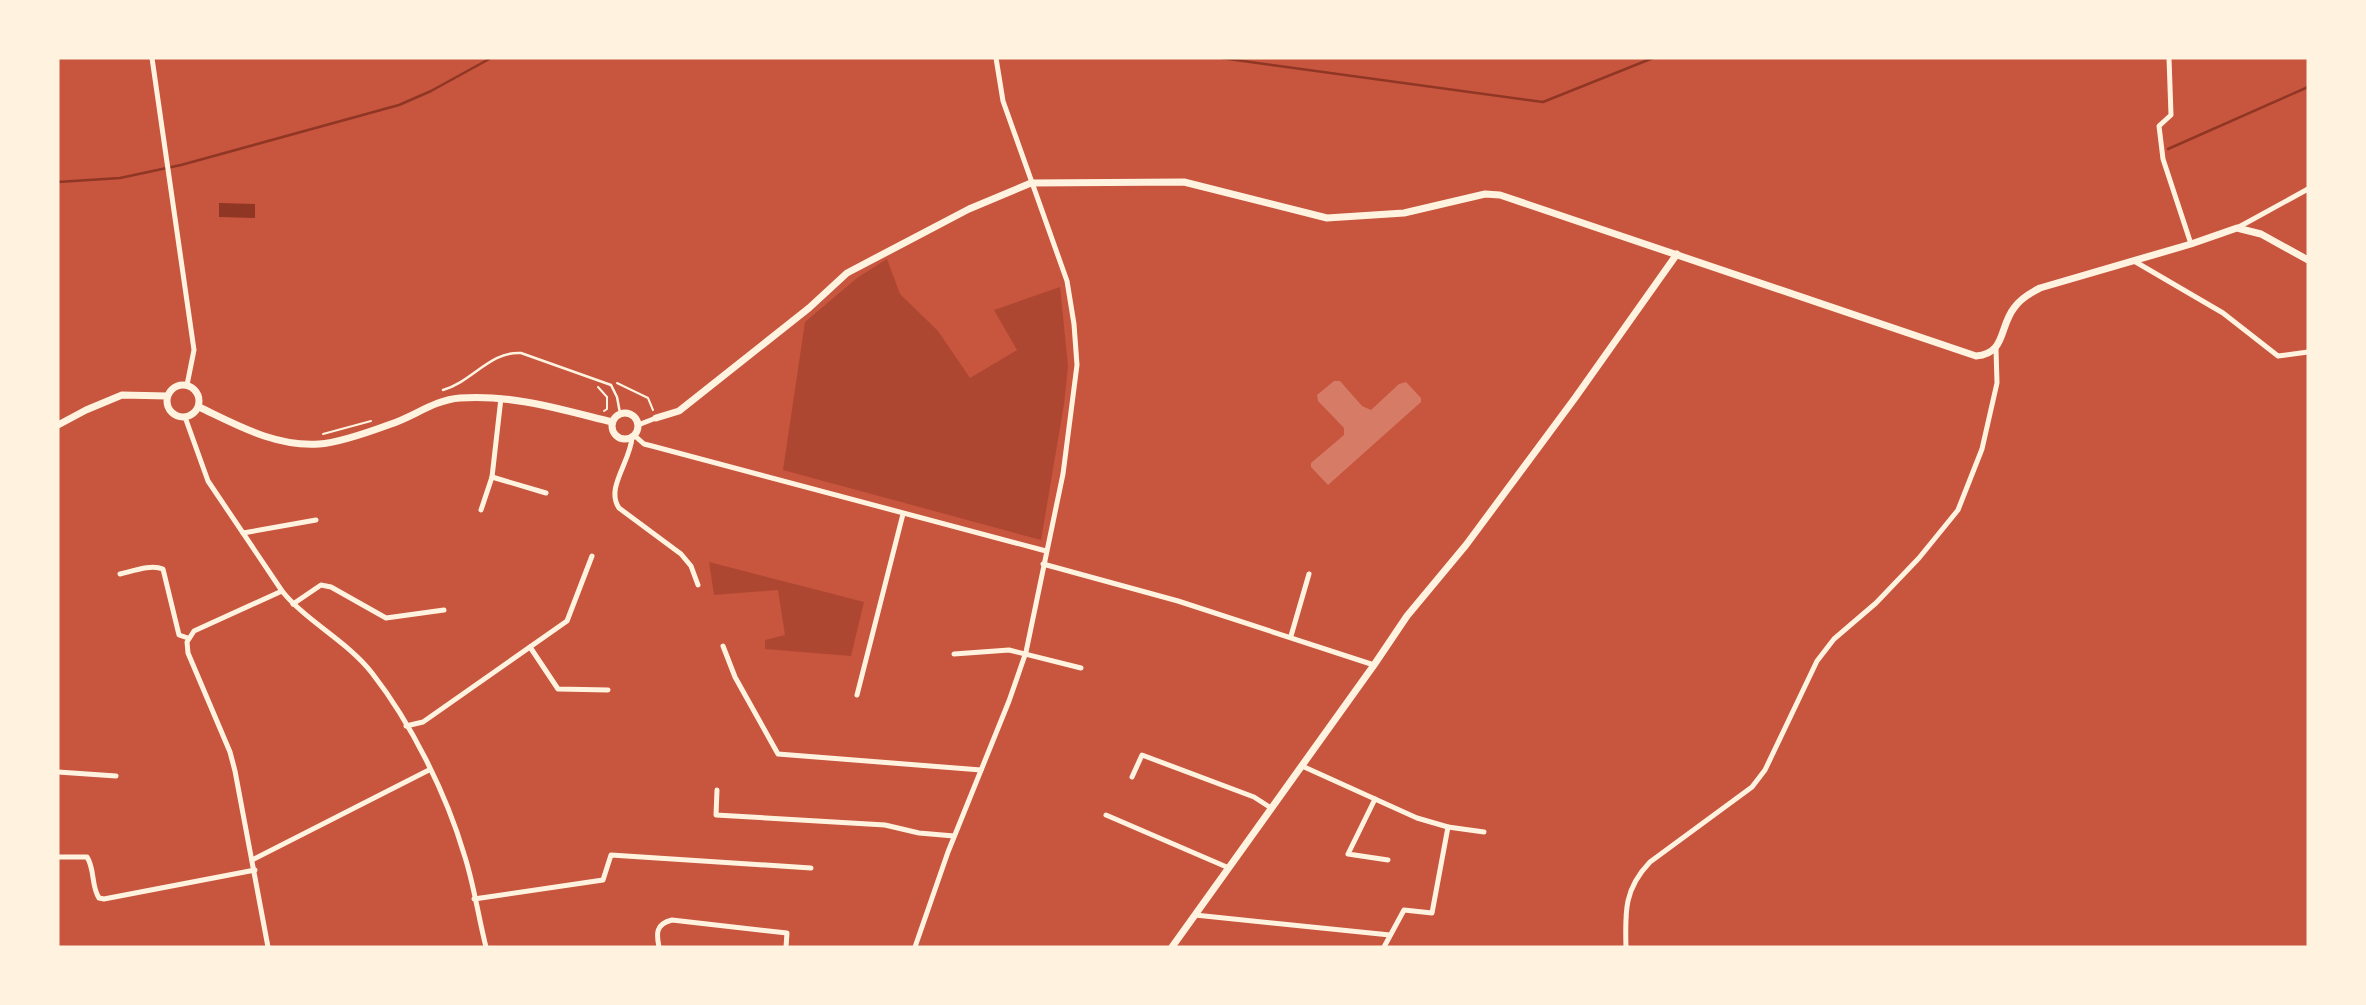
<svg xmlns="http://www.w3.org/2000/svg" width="2366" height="1005" font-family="Merriweather,serif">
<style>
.green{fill:#ae4732}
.water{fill:#8f3625}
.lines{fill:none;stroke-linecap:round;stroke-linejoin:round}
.stream{stroke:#8f3625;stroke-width:2.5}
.building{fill:#d67c66}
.path{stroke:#fff3e0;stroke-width:2}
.service{stroke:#fff3e0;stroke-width:2.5}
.minor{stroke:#fff3e0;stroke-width:5}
.tertiary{stroke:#fff3e0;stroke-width:7}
</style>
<rect width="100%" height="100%" fill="#c8553d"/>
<g class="green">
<polygon points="887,259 900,294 938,331 970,378 1017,350 994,310 1060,287 1068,366 1064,404 1041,540 783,470 805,322 857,278"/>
<polygon points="709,562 864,602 851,656 765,649 765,640 785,635 778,590 714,595"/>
</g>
<polygon class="water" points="219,203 255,204 255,218 219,217"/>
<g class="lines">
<g class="stream">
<polyline points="1221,58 1543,102 1653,58"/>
<polyline points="2168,149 2308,87"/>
<polyline points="58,182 120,178 181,165 399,105 431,91 491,58"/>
</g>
</g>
<polygon class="building" points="1334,381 1340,381 1362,406 1371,410 1399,384 1406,382 1421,398 1421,402 1328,485 1311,467 1311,463 1344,435 1344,428 1318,401 1317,395"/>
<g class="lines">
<g class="path">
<polyline points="617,383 648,398 653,410"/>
<polyline points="598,387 607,397 607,409 604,411"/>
<polyline points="323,434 371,421"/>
</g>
<path class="service" d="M443 390C472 382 490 351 521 353L611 385 617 397 620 413"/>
<g class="minor">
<polyline points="152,58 194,350 187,385"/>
<polyline points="2169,58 2171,115 2159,126 2163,159 2191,244"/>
<polyline points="2237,228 2308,189"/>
<polyline points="2134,261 2223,313 2278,356 2308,352"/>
<path d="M185 417 208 481 282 591C307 622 347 641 372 673 411 723 446 793 464 854 474 884 478 916 486 947"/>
<polyline points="638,425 656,418"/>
<polyline points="635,436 644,444 652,446 1046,551"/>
<path d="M632 437C631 461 605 488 619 508L681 554 691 566 698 585"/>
<polyline points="492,477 546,493"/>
<polyline points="481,510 492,477 501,398"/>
<polyline points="243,533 316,520"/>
<polyline points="1043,564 1178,601 1374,665"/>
<path d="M120 574C133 571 151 564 163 569L179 635 188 638"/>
<polyline points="293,604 321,585 331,587 386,618 444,610"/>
<polyline points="1291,636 1309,574"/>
<polyline points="723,646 735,677 778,754 981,770"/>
<polyline points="530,647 558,689 608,690"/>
<polyline points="954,654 1009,650 1081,668"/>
<polyline points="857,695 903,514"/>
<polyline points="406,726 423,722 567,621 592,556"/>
<polyline points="1302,766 1417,818 1448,827 1484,832"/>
<polyline points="58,772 116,776"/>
<polyline points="1132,777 1142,755 1254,797 1271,808"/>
<polyline points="717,790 716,815 885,825 919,833 954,836"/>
<polyline points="1375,799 1348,854 1388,860"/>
<polyline points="1106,815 1229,868"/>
<path d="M58 857H87C95 869 91 886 99 898L104 899 255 870"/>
<polyline points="252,860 429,770"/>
<polyline points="474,899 603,880 611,855 811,868"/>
<polyline points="1195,915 1390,935"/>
<polyline points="268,947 235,771 230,752 188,653 187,642 194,631 282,591"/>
<path d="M659 947C656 933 656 924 672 920L787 933 786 947"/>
<polyline points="915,947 948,852 1009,701 1026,652 1063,474 1077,365 1074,324 1067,281 1003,101 996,58"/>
<polyline points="1384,947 1404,910 1432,913 1448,827"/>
<path d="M1626 947C1625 912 1624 889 1650 862L1752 787 1765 770 1817 661 1834 639 1876 603 1919 558 1958 510 1982 449 1997 383 1996 349"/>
</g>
<g class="tertiary">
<circle cx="183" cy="401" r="16"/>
<path d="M199 407C237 425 275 447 319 444 338 443 372 431 391 424 415 416 434 400 460 398 511 394 563 410 612 422"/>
<circle cx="625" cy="426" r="13"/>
<path d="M656 418 679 411 809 308 847 273 969 209 1031 183 1184 182 1327 218 1404 213 1485 194 1500 195 1976 356C2006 354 1999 327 2014 308 2020 299 2030 293 2040 288L2191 244 2237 228 2261 234 2308 260"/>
<polyline points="58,425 86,410 122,395 167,396"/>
<polyline points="1172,947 1374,665 1407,616 1466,545 1575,398 1677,254"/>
</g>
</g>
<rect width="2366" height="1005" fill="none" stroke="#fff3e0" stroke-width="119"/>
</svg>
